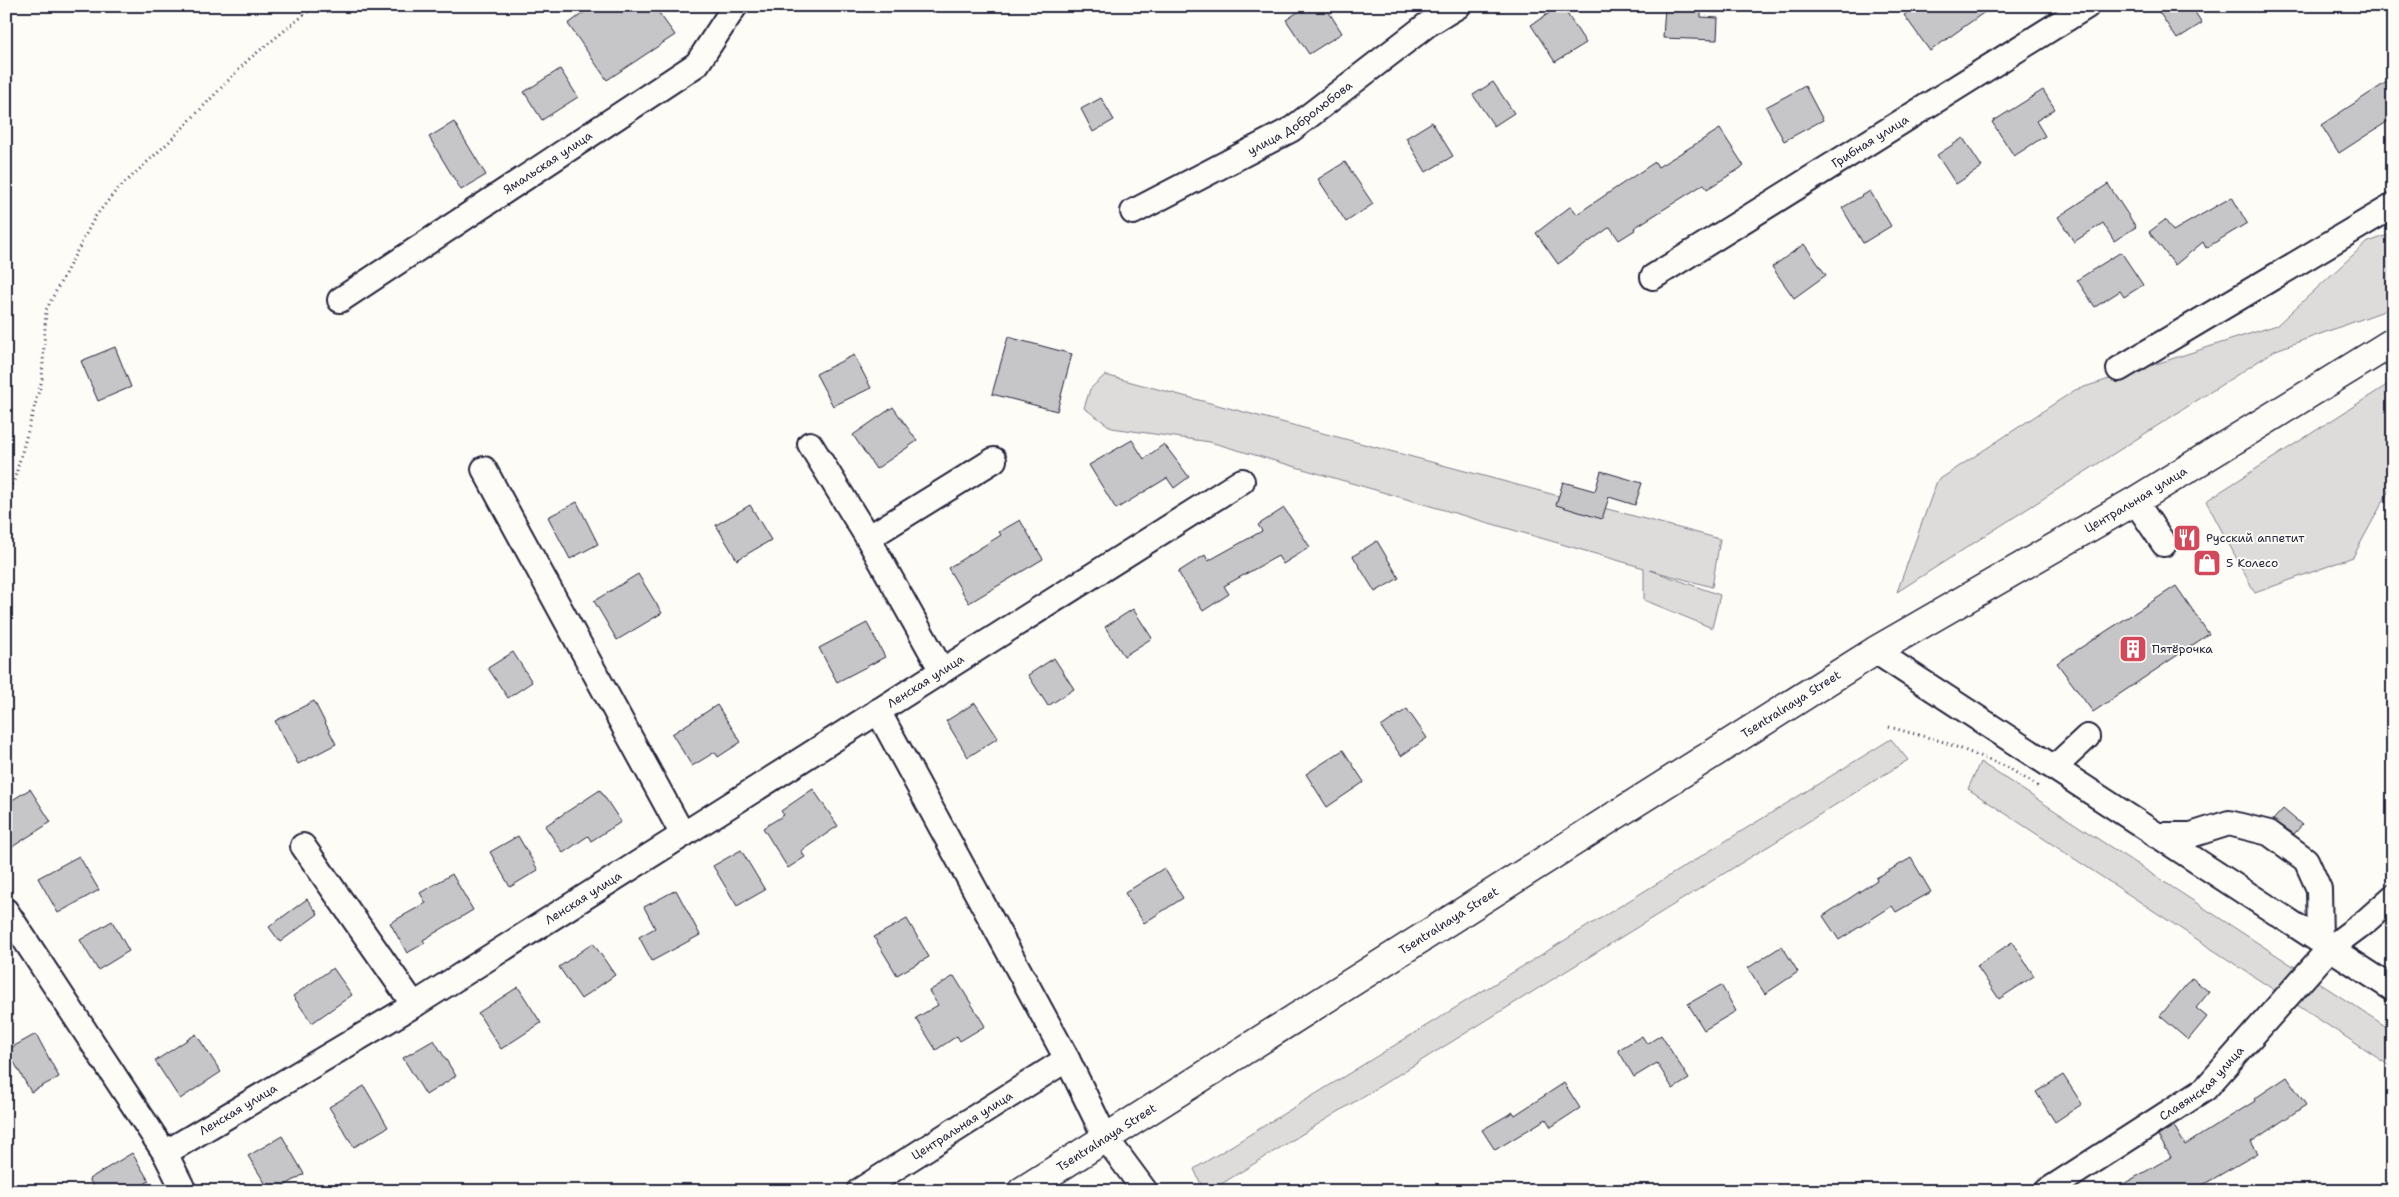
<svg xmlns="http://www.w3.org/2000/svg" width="2399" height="1197" font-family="'Shantell Sans',sans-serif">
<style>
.green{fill:#dddcdb;stroke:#807f8b}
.building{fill:#c6c6c8;stroke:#22223b}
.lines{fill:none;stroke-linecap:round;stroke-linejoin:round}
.minor-casing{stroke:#22223b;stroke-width:28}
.major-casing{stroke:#22223b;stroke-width:31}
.path{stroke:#22223b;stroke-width:3;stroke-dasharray:1 4;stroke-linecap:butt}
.minor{stroke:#fdfcf7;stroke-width:24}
.major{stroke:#fdfcf7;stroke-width:28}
.labels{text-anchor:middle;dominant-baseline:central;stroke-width:4;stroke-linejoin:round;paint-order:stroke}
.street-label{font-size:12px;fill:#22223b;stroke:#fdfcf7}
.poi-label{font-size:12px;fill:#22223b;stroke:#fdfcf7;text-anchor:start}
</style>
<rect width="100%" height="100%" fill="#fdfcf7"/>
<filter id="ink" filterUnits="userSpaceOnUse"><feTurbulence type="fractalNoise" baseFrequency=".02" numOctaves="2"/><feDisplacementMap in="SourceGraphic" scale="10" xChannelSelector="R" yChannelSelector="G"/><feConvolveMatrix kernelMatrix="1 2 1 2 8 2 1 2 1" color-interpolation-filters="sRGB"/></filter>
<g filter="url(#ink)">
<g class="green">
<polygon points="2393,233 2393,306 2384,311 2276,350 1897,592 1937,481 2075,390 2277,325 2366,243"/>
<polygon points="1105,375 1720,539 1712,587 1650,570 1720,595 1712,628 1644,600 1644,568 1210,442 1112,428 1084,408 1090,389"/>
<polygon points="2393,381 2393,483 2353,557 2255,593 2206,501"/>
<polygon points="1891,739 1908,760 1210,1191 1204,1191 1194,1169"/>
<polygon points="1980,762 2393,1031 2393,1068 1968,789"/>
</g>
<g class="building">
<polygon points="593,6 654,6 675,35 607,80 568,24"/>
<polygon points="1307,6 1325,6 1342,33 1309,54 1286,20"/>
<polygon points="1560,6 1562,6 1586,43 1555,62 1531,25"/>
<polygon points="1665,6 1701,6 1701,17 1718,18 1717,40 1663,38"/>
<polygon points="1916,6 1993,6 1930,51 1904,15"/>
<polygon points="2155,6 2191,6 2202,23 2177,39"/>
<polygon points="560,69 578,97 542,120 524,92"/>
<polygon points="2393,78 2393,118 2339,153 2321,125"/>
<polygon points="1493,82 1514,113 1494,126 1473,95"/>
<polygon points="1805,86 1823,120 1784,141 1766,107"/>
<polygon points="2043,90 2055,109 2036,121 2045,136 2014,156 1992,122"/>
<polygon points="1101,98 1114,120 1093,132 1081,109"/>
<polygon points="454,122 486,175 461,190 429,137"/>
<polygon points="1432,122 1453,156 1426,172 1406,138"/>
<polygon points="1720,129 1744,166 1707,189 1704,184 1634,228 1635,230 1619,240 1610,227 1558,264 1536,233 1571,206 1577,214 1655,162 1658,167"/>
<polygon points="1963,138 1982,167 1956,184 1937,155"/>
<polygon points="1345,162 1373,204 1346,222 1318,179"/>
<polygon points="2108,184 2136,227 2114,241 2103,223 2074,242 2058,217"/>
<polygon points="1870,191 1891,226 1863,243 1842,208"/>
<polygon points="2232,197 2247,223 2206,248 2203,242 2175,265 2149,232 2165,220 2173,231"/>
<polygon points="1804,244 1826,275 1794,298 1772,267"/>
<polygon points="2121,252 2143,285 2124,297 2120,291 2095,307 2077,280"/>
<polygon points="1008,337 1072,354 1057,411 992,394"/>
<polygon points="115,347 131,387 98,401 81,361"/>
<polygon points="854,355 871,388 833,406 816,374"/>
<polygon points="893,407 917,441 876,469 853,435"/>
<polygon points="1132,440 1144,459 1164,444 1189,477 1174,488 1167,478 1116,509 1089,465"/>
<polygon points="1601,471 1642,483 1635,505 1609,497 1602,519 1556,505 1563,482 1595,491"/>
<polygon points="577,502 598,544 570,559 548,517"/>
<polygon points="750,505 771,540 737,560 716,525"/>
<polygon points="1284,508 1310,547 1283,564 1278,556 1224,586 1229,594 1203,611 1178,572 1205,555 1208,561 1262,531 1258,525"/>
<polygon points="1020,520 1043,559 969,603 948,568 1001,535 999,532"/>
<polygon points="1377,541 1399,578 1375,592 1353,556"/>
<polygon points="638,574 662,613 617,640 594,601"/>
<polygon points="2176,586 2209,634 2093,712 2057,663"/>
<polygon points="1133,609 1152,638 1124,656 1105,627"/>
<polygon points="867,623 885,657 837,682 819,648"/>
<polygon points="513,652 532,682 508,698 488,668"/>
<polygon points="1054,658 1074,689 1048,706 1028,675"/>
<polygon points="314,701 336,744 298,764 275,721"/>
<polygon points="975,703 998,738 968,757 946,721"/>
<polygon points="717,705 741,742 718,757 715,752 692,766 672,734"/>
<polygon points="1407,709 1427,738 1401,756 1381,727"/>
<polygon points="1343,750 1364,782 1327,807 1306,774"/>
<polygon points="30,789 51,822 12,847 6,839 6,804"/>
<polygon points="813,789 838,826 801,851 805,857 788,868 763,828 784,815 781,811"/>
<polygon points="600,790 621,822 591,841 588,836 563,853 545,826"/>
<polygon points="2283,809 2302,825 2294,834 2273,820"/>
<polygon points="518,836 538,870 510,887 490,852"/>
<polygon points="741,850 765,890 737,906 713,866"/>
<polygon points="79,856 99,890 58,913 38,878"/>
<polygon points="1911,858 1931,892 1896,912 1892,906 1839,940 1823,916 1877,880 1876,878"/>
<polygon points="1164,868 1183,898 1144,923 1125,893"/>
<polygon points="452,874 473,910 423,940 425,943 407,953 390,923 426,903 420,893"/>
<polygon points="676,890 700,935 652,961 639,937 655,928 644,907"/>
<polygon points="307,899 318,914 280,942 269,927"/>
<polygon points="907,919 929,957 897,975 874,937"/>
<polygon points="112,921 129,951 98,970 80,940"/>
<polygon points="2012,942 2034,976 1999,999 1977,966"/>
<polygon points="593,943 615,975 581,999 559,967"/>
<polygon points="1782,946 1798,972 1765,994 1748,968"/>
<polygon points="333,968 352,995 312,1023 293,996"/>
<polygon points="954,976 985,1026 960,1041 957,1036 936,1050 916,1018 938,1005 929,991"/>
<polygon points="2192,978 2209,992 2196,1008 2207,1017 2188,1040 2160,1016"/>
<polygon points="1721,985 1736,1011 1704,1030 1688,1004"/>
<polygon points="518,987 541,1023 501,1049 478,1013"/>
<polygon points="36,1034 59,1077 31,1092 7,1050"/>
<polygon points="196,1034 221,1072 180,1099 155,1061"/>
<polygon points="1661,1035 1689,1079 1673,1089 1657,1063 1634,1077 1618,1050 1642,1036 1647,1044"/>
<polygon points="434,1040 456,1076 426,1095 403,1058"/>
<polygon points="2063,1075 2082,1104 2055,1122 2036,1092"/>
<polygon points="2287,1077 2306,1105 2251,1142 2258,1153 2192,1191 2111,1191 2171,1157 2158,1136 2174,1126 2185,1145 2255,1101 2254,1099"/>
<polygon points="1564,1083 1580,1108 1551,1127 1546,1119 1495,1150 1482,1130 1513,1112 1515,1115"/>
<polygon points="364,1086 388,1127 354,1147 329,1107"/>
<polygon points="282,1136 304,1174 276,1191 270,1191 248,1156"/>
<polygon points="132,1153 149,1181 133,1191 96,1191 89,1179"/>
</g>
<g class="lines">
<defs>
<g id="minor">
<path id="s1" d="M1133 212 1292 129 1428 24 1458 6"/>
<path id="s2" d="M1653 277 2087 6"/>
<path id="s3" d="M340 300 697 64 735 6"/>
<polyline points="2119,369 2393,206"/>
<polyline points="810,444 868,538 942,671"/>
<polyline points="484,469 683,835"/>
<polyline points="2135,501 2164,544"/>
<polyline points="868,538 994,460"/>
<polyline points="1875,651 2393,989"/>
<polyline points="878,711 1067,1059 1105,1137 1145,1191"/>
<polyline points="2055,767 2087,737"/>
<polyline points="2156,835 2191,835 2229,823 2269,833 2306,860 2319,889 2320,940"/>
<polyline points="303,846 414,1005"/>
<polyline points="6,911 165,1153 184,1191"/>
<path id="s4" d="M165 1153 414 1005 1242 481"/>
<path id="s5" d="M859 1191 1067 1059"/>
<path id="s6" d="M2047 1191 2205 1089 2330 948 2366 921 2393 897"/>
</g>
<g id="major">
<path id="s7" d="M1022 1191 1875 651 2135 501 2393 342"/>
</g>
</defs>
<use href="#minor" class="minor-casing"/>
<use href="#major" class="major-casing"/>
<g class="path">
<polyline points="6,493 14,481 42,380 46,310 95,217 115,192 172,139 248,60 315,6"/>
<polyline points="1889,727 1941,741 2007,767 2039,787"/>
</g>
<use href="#minor" class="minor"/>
<use href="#major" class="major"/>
</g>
</g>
<defs>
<symbol id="restaurant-square" viewBox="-11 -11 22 22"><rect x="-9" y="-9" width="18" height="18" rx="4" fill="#d1495b" stroke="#fdfcf7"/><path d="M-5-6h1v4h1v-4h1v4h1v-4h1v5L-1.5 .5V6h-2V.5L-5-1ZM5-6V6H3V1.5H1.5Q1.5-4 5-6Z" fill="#fff"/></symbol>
<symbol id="shop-square" viewBox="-11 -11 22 22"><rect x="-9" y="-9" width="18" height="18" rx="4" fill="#d1495b" stroke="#fdfcf7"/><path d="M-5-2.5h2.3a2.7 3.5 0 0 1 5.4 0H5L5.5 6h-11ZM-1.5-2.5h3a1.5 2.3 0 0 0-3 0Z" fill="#fff"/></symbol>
<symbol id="building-square" viewBox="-11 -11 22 22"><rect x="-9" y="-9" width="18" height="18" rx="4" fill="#d1495b" stroke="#fdfcf7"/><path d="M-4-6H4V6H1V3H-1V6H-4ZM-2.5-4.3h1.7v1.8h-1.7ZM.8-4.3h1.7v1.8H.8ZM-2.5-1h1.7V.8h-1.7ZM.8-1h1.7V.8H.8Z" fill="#fff"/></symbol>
</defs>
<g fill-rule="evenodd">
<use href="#restaurant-square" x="2171" y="522" width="32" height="32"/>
<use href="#shop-square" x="2191" y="547" width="32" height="32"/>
<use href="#building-square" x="2117" y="633" width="32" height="32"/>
</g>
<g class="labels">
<g class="street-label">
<text stroke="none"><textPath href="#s1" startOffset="192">улица Добролюбова</textPath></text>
<text stroke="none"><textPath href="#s2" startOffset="256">Грибная улица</textPath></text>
<text stroke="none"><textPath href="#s3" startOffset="249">Ямальская улица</textPath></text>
<text stroke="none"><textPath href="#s7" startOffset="1311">Центральная улица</textPath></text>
<text stroke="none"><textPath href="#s4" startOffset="895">Ленская улица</textPath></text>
<text stroke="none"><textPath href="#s7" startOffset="910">Tsentralnaya Street</textPath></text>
<text stroke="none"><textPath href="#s4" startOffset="490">Ленская улица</textPath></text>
<text stroke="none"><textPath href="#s7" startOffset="505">Tsentralnaya Street</textPath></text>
<text stroke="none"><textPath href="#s6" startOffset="189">Славянская улица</textPath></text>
<text stroke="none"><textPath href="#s4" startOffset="85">Ленская улица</textPath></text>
<text stroke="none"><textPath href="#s5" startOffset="122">Центральная улица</textPath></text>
<text stroke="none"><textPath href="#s7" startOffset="100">Tsentralnaya Street</textPath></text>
</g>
<g class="poi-label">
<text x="2206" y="538">Русский аппетит</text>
<text x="2226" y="563">5 Колесо</text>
<text x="2152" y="649">Пятёрочка</text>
</g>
</g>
<rect width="2399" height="1197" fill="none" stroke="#fdfcf7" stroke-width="25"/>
<rect x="12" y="12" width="2374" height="1172" fill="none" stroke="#22223b" stroke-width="2" filter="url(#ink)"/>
</svg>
